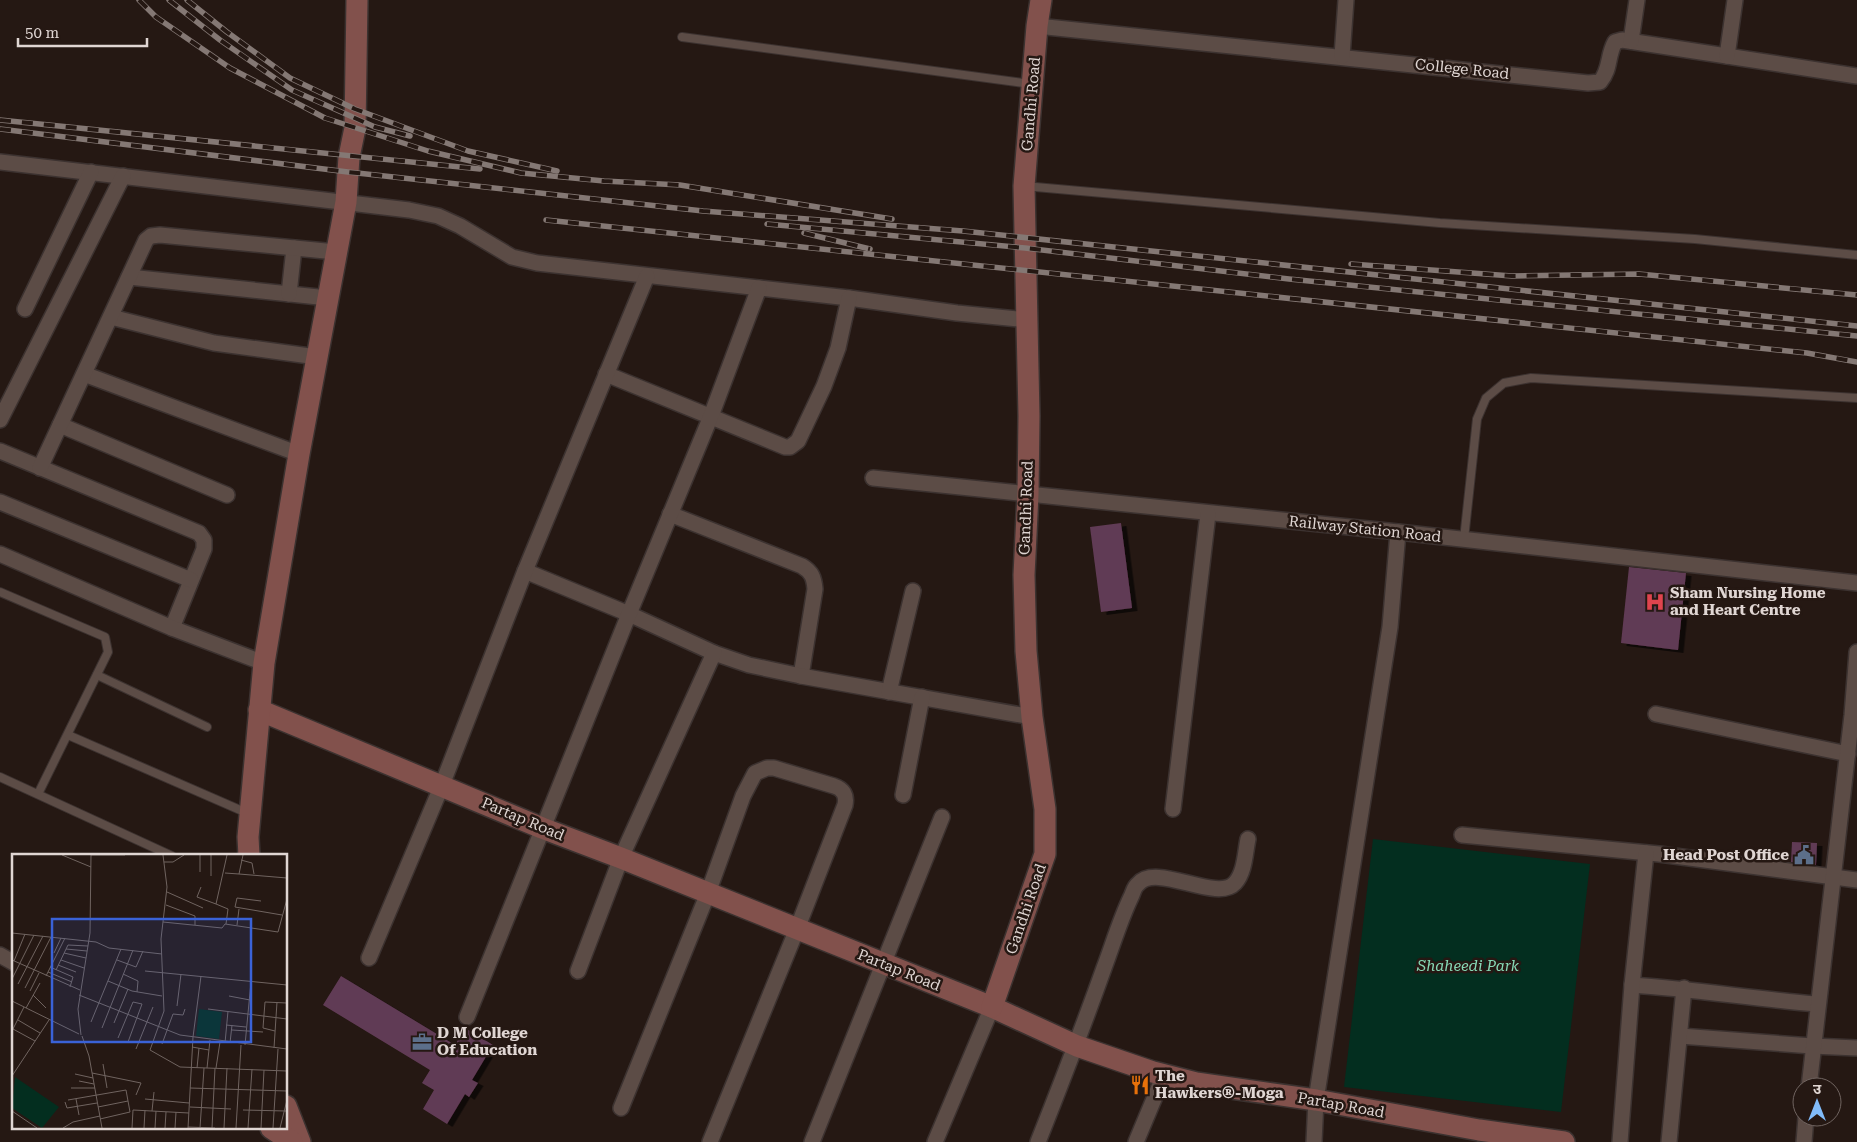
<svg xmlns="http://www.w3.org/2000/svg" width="1857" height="1142" font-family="'Roboto Serif','Noto Sans Devanagari',serif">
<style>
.green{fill:#032e1f}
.building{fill:#613b55;filter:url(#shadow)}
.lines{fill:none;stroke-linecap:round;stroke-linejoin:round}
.lane-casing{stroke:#3c3230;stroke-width:10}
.street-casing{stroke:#3c3230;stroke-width:18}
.secondary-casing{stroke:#3c3230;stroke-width:24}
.lane{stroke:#5c4c46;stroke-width:8}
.street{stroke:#5c4c46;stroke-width:15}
.secondary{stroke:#82514c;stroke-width:21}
.rail-casing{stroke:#847874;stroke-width:5.5}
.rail{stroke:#251813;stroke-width:4;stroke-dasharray:11;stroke-linecap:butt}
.labels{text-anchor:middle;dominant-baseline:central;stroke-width:5;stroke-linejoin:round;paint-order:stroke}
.street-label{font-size:15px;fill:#e0d6d3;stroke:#251813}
.poi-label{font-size:15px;font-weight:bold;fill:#e0d6d3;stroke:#251813;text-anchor:start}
.park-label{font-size:15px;font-style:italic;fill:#87d9b6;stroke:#251813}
.inset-road{fill:none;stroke:#706460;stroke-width:1}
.view{fill:#3a62d7;fill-opacity:0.15;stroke:#3a62d7;stroke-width:2.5}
.inset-edge{fill:none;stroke:#e0d6d3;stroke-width:2.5}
</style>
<defs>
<filter id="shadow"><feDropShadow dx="5.5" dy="3" stdDeviation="0" flood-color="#0009"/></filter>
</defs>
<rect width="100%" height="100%" fill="#251813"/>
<polygon class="green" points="1373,839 1590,864 1561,1112 1344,1087"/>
<g class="building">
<polygon points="1121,523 1132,608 1101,612 1090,527"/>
<polygon points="1629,567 1686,573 1678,650 1621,643"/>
<polygon points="1792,842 1817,843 1816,865 1791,862"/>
<polygon points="341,976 455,1045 465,1028 493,1045 472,1080 478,1083 469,1097 465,1094 447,1124 423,1109 434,1090 422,1083 430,1070 323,1005"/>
</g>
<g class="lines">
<defs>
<g id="lane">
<polyline points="682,37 1031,84"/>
<polyline points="1024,186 1440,223 1695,239 1857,255"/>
<polyline points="1464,539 1477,419 1486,398 1504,383 1531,378 1857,398"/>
<polyline points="0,592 105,637 108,652 38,794"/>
<polyline points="97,675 207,727"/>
<polyline points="68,735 247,813"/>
<polyline points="0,777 172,856"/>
</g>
<g id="street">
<path d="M1037 26 1588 83 1600 82C1611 69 1607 56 1615 42L1622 40 1857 76"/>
<polyline points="1631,41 1637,0"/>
<polyline points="1342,56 1346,0"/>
<polyline points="1727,56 1735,0"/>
<polyline points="0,162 409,210 438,216 460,226 512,257 537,263 849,298 957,313 1028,320"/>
<polyline points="129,277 328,298"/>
<polyline points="289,294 294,248"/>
<polyline points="25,309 91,172"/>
<polyline points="111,317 214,343 317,357"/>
<polyline points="84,374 299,454"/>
<polyline points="606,374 785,447 790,447 798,441 824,386 838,348 849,298"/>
<polyline points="0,420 123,176"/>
<polyline points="60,425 227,495"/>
<polyline points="0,451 199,533 204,540 204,549 172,628"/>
<polyline points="40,468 146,240 151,236 160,235 336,252"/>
<polyline points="873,478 1398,532 1857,583"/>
<polyline points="0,502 191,580"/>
<path d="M670 514 802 566C812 572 814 578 815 589L801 676"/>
<polyline points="0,554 172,628 264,663"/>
<polyline points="525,571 629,614 714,653 749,665 801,676 1032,717"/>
<polyline points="889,692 913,591"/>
<polyline points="1656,714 1848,754"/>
<polyline points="903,795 922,697"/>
<polyline points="1173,809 1208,514"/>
<polyline points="1462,835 1659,854 1857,880"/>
<polyline points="0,955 14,963"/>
<polyline points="369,958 442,785 525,571 647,276"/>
<polyline points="578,971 621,858 714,653"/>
<path d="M1632 985C1694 989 1755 999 1817 1004"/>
<polyline points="467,1017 629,614 711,416 759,288"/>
<polyline points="1680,1036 1812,1046 1857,1048"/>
<polyline points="1809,1087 1852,715 1857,652"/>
<path d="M621 1108 708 893 743 796 755 773 767 768H774L834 786C843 789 847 795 845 805L797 929 710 1142"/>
<polyline points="812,1142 942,817"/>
<polyline points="935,1142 992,1007"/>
<path d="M1038 1142C1061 1084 1083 1027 1104 968 1113 944 1120 920 1131 897 1133 893 1134 887 1138 884 1156 862 1217 903 1235 883 1245 872 1245 853 1248 839"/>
<polyline points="1136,1142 1164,1075"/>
<polyline points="1314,1142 1316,1100 1390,627 1398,532"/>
<polyline points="1620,1142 1632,985 1646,853"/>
<polyline points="1669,1142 1684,988"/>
<polyline points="1804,1142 1806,1117"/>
</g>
<g id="secondary">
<polyline points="259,710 542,828 621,858 992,1007 1077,1046 1153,1072 1196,1083 1316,1100 1479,1130 1564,1142"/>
<polyline points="249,856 248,837 264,663 299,454 346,202 349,157 355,128 357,0"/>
<polyline points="992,1007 1045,854 1045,809 1032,717 1026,651 1024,575 1028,494 1029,416 1024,186 1037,26 1041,0"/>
<polyline points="286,1106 300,1142"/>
<polyline points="271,1128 292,1142"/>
</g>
</defs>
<use href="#lane" class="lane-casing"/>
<use href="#street" class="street-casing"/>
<use href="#secondary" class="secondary-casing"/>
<use href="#lane" class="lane"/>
<use href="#street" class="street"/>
<use href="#secondary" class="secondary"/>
<defs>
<g id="rail">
<polyline points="139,0 156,17 230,68 325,118 428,151 521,173 604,181 680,185 892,219"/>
<polyline points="169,0 220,40 292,90 375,127 410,136"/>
<polyline points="187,0 227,32 290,78 355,109 468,151 557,171"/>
<polyline points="0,120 480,169"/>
<polyline points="0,129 348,172 703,211 963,231 1857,326"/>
<polyline points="546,220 1807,353 1857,362"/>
<polyline points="767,224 1025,248 1289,279 1857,336"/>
<polyline points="804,233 870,249"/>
<polyline points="1351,264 1512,276 1639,274 1857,295"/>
</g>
</defs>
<use href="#rail" class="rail-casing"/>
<use href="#rail" class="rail"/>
</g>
<defs>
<symbol id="hospital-bare" viewBox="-9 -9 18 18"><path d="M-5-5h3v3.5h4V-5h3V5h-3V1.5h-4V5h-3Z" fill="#e0444e" stroke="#251813" stroke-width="2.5" paint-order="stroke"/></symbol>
<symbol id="civic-bare" viewBox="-9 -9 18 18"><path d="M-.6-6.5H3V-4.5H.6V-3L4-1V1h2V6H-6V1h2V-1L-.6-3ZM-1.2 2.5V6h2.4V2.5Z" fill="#5c6f8a" stroke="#251813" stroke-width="2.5" paint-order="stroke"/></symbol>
<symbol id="office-bare" viewBox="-9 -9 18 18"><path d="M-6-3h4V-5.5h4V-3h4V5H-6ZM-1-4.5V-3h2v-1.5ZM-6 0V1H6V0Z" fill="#5c6f8a" stroke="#251813" stroke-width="2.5" paint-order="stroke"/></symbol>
<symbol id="restaurant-bare" viewBox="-9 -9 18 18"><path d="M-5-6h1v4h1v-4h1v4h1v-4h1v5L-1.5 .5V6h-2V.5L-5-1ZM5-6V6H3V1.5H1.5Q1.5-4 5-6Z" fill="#e8710a" stroke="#251813" stroke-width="2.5" paint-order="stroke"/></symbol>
</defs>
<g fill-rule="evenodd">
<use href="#hospital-bare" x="1641" y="588" width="28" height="28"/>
<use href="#civic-bare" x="1790" y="841" width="28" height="28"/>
<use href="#office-bare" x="408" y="1028" width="28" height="28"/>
<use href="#restaurant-bare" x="1126" y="1071" width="28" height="28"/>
</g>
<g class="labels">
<g class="street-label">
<text transform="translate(1462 69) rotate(6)">College Road</text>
<text transform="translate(1031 104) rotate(-85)">Gandhi Road</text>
<text transform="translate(1026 508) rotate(-88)">Gandhi Road</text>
<text transform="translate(1365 529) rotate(6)">Railway Station Road</text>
<text transform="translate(523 819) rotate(23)">Partap Road</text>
<text transform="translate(1026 909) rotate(-71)">Gandhi Road</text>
<text transform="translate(899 970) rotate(22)">Partap Road</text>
<text transform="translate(1341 1105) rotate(10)">Partap Road</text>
</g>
<g class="poi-label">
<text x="1670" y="593">Sham Nursing Home<tspan x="1670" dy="17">and Heart Centre</tspan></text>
<text x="1789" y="855" text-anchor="end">Head Post Office</text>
<text x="437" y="1033">D M College<tspan x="437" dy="17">Of Education</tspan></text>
<text x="1155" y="1076">The<tspan x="1155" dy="17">Hawkers®-Moga</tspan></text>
</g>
<g class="park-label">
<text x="1468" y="966">Shaheedi Park</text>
</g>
</g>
<g transform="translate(12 854)">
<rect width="275" height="275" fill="#251813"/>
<path d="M187 155 210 158 207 185 184 182ZM3 223 47 253 30 274 0 254Z" fill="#032e1f"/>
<path class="inset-road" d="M50 1 79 13M79 1H113M151 1 155 33 149 85 152 157 138 196 168 213 275 217M229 6 240 9 242 20M152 8H161L172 1M188 18V1M213 19 227 20 231 1M227 20 275 24M199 22V1M189 33 185 43 204 50M155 38 191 54M249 47 225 44 223 53 270 61M154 51 183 62V71M151 68 210 74 213 70 266 78 275 45M214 70 216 55 204 50 215 1M225 71 227 55M0 79 84 88 97 94 150 100M54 95 75 97M42 99 49 84M52 99 74 104M0 106 68 136M49 106 72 114M105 106 124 113 131 97M2 107 13 80M46 111 64 118M38 113 61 123 58 133M44 116 56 91 76 92M133 117 275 131M36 118 60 128M111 120 126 127 125 138M34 122 53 84M0 125 22 81M96 127 120 137 150 142M6 130 31 82M13 134 39 83M18 137 27 119M21 141 34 154M67 141 168 181 275 195M217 142 238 146M0 147 67 180M165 152 169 120M14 154 28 129M196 155 275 165M6 166 28 179M79 168 109 95M102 169 116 135M214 171 234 173M90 174 121 96M1 175 23 187M220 176 251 178M0 177 12 153M263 177 251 174 253 148 275 149M69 181 66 155 78 79 79 1M70 182 77 202 90 274M106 184 121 148 130 150 116 188M213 189 216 157M218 189 220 171M150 190 161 160 171 161 173 155M233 191 239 128M180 193 197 196M262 194 265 148M124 195 141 153M91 210 95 234M185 214 187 194M195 214 198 186M204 214 208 188M80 219 129 229 124 241M63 220 81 224M0 222 37 166M67 227 82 230M59 234H83M178 234 275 237M64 245 67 261M133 245 177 249M56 246 114 236 118 258 88 265M53 248 55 254 85 249M86 253 116 247M178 253 219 255M231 256 274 257M0 257 25 274M140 257 142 238M176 273 203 274M51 274 61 268 88 262M120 274 121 256 177 259M132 274 133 256M143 274 144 257M153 274 154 258M163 274 164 258M176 274 181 183 189 122M188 274 192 214M200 274 203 214M212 274 215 214M224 274 229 191M236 274 240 215M249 274 252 216M261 274 266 195M268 274 275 246"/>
<path class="view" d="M40 65H239V188H40Z"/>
<rect width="275" height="275" class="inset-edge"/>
</g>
<g transform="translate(1817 1102)"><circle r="24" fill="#251813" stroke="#706460"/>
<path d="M0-4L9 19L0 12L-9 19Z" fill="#81bcfa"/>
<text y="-8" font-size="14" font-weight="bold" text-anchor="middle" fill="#e0d6d3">उ</text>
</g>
<path d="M18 38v8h129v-8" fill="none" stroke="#e0d6d3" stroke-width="2.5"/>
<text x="25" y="38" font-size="15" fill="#e0d6d3" stroke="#251813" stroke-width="4" paint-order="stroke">50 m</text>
</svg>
